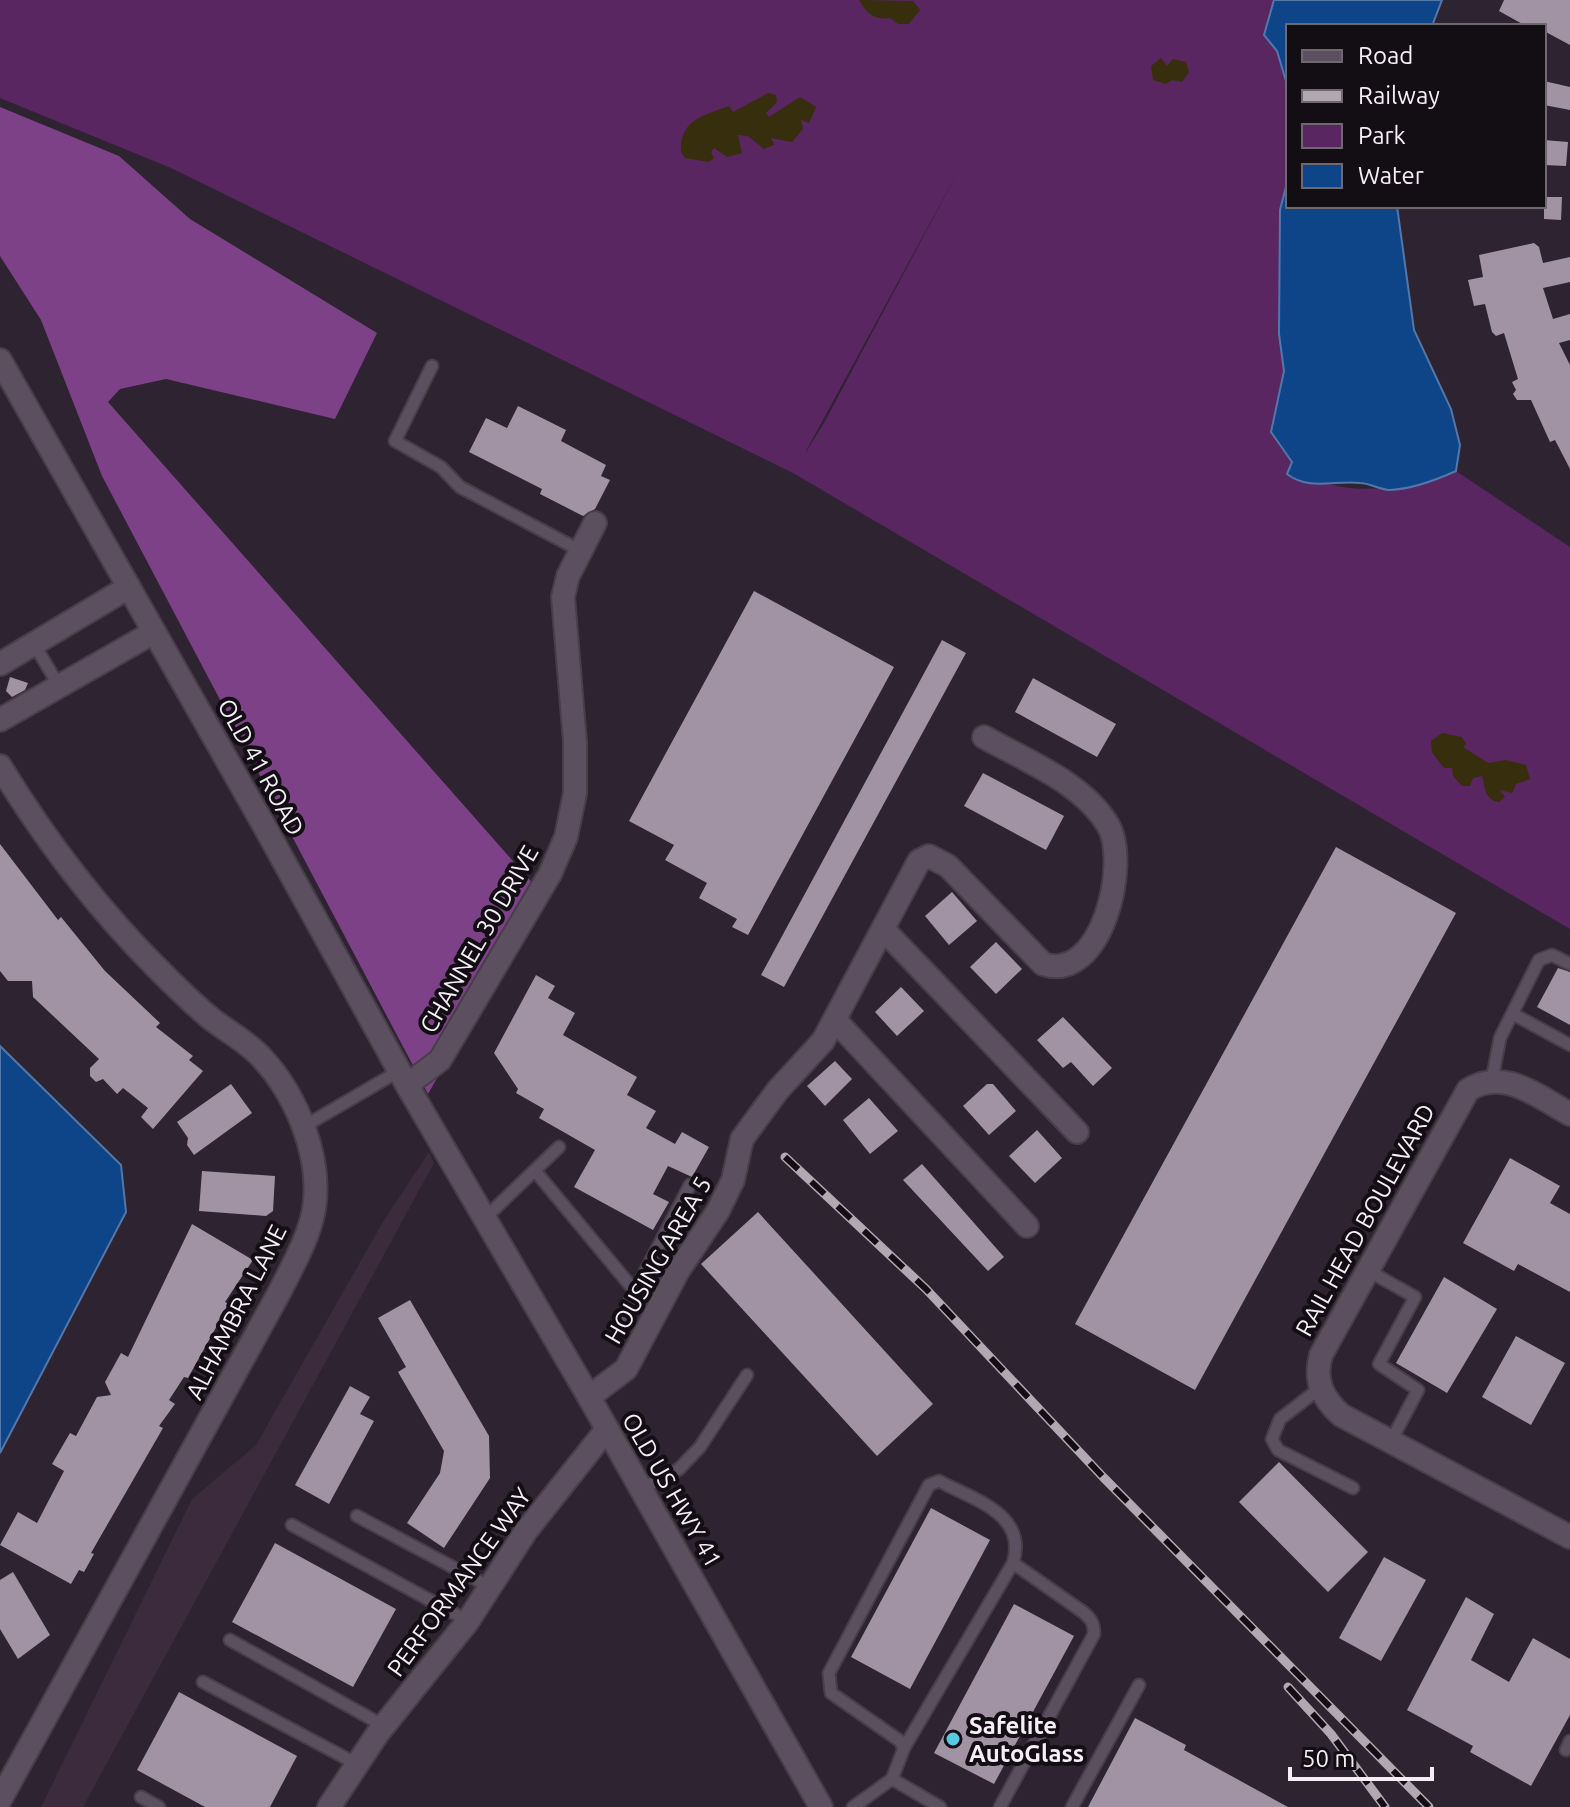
<svg xmlns="http://www.w3.org/2000/svg" width="1570" height="1807" font-family="Ubuntu,sans-serif">
<style>
.built{fill:#3b2b3d}
.green{fill:#592661;fill-rule:evenodd}
.forest{fill:#7d4187}
.sand{fill:#372e0e}
.water{fill:#0e4488;stroke:#5477a9;stroke-width:2}
.building{fill:#a193a4}
.lines{fill:none;stroke-linecap:round;stroke-linejoin:round}
.service-casing{stroke:#473e49;stroke-width:15}
.minor-casing{stroke:#473e49;stroke-width:26}
.tertiary-casing{stroke:#473e49;stroke-width:26}
.service{stroke:#5c4f5f;stroke-width:11}
.minor{stroke:#5c4f5f;stroke-width:22}
.tertiary{stroke:#5c4f5f;stroke-width:22}
.rail-casing{stroke:#b1a8b2;stroke-width:9}
.rail{stroke:#130e14;stroke-width:6;stroke-dasharray:18;stroke-linecap:butt}
.poi-dot{fill:#55cae0;stroke:#130e14;stroke-width:3}
.labels{text-anchor:middle;dominant-baseline:central;stroke-width:8;stroke-linejoin:round;paint-order:stroke}
.street-label{font-size:24px;fill:#f6eef7;stroke:#130e14}
.poi-label{font-size:24px;font-weight:bold;fill:#f6eef7;stroke:#130e14;text-anchor:start}
</style>
<rect width="100%" height="100%" fill="#2e2330"/>
<polygon class="built" points="429,1152 434,1163 83,1807 41,1807 192,1499 256,1445 384,1220"/>
<path class="green" d="M0 0H1274L1264 34 1277 51 1288 93V178L1280 210 1279 334 1284 371 1271 432C1278 442 1284 455 1293 462 1340 506 1402 486 1456 471L1570 547V929L793 473 171 168 0 98ZM960 168 824 423 806 452V451Z"/>
<polygon class="forest" points="0,107 119,156 190,219 377,333 335,419 166,379 120,389 108,402 535,886 510,951 428,1094 102,476 41,320 0,256"/>
<g class="sand">
<path d="M859 0 913 1 920 10 909 24H898L890 18C874 20 867 14 859 0Z"/>
<polygon points="1161,58 1167,66 1173,59 1186,62 1189,72 1182,82 1172,80 1166,84 1153,80 1151,66"/>
<path d="M768 93 776 95 777 102 766 113 769 117 800 97 816 107 809 123 801 120 803 129 792 142 771 138 774 145 764 149 748 136 738 135 742 153 727 157 714 148 711 152 714 158 709 162 685 158 681 152C679 119 706 115 729 106L733 112Z"/>
<path d="M1442 733 1462 737 1466 744 1463 747 1488 763 1506 760 1526 765 1530 779 1516 784 1512 793 1500 790 1505 797 1499 802C1484 800 1485 786 1482 776L1473 778 1470 786H1462L1453 776 1452 768H1444L1432 752 1431 741Z"/>
</g>
<g class="water">
<polygon points="1274,0 1442,0 1432,26 1288,26 1288,88 1277,51 1264,35"/>
<path d="M1288 179V206H1397L1414 330 1451 409 1460 445 1456 471C1436 480 1412 489 1390 490 1380 490 1370 483 1360 483 1335 480 1309 491 1287 474L1292 462 1271 432 1284 371 1279 334 1280 210Z"/>
<polygon points="0,1046 121,1165 126,1212 0,1453"/>
</g>
<g class="building">
<polygon points="1504,0 1570,0 1570,45 1544,31 1544,26 1526,26 1499,11"/>
<polygon points="1544,81 1570,87 1570,110 1544,105"/>
<polygon points="1544,140 1568,142 1566,166 1544,165"/>
<polygon points="1544,197 1562,197 1561,220 1544,219"/>
<polygon points="1534,243 1539,247 1543,263 1570,257 1570,282 1543,288 1553,319 1570,314 1570,340 1559,343 1570,365 1570,469 1555,440 1550,442 1531,400 1517,400 1513,394 1516,390 1512,382 1518,379 1504,333 1496,336 1492,332 1485,304 1474,306 1468,280 1483,277 1479,255"/>
<polygon points="518,406 566,430 561,441 606,465 601,476 610,480 595,509 583,516 540,494 542,489 469,452 486,418 507,428"/>
<polygon points="754,591 894,667 748,935 732,927 737,919 699,898 707,883 665,860 674,845 629,821"/>
<polygon points="942,640 966,653 784,987 761,975"/>
<polygon points="10,677 28,683 25,690 12,697 6,691"/>
<polygon points="1033,678 1116,724 1097,757 1015,712"/>
<polygon points="983,773 1064,816 1046,850 964,806"/>
<polygon points="0,844 58,920 61,917 105,971 160,1023 156,1027 193,1056 189,1060 203,1071 153,1129 141,1117 148,1108 123,1088 117,1094 103,1079 96,1082 90,1076 90,1068 99,1059 33,997 32,981 8,981 0,971"/>
<polygon points="1336,847 1456,913 1195,1390 1075,1324"/>
<polygon points="952,892 977,921 949,945 925,916"/>
<polygon points="996,942 1022,969 996,994 970,967"/>
<polygon points="1558,968 1570,972 1570,1025 1537,1007"/>
<polygon points="536,975 555,986 548,998 575,1013 563,1035 637,1077 627,1095 656,1111 646,1128 675,1144 682,1132 709,1147 692,1177 668,1166 653,1194 669,1202 653,1230 574,1187 595,1150 539,1118 544,1109 516,1093 518,1089 494,1053"/>
<polygon points="901,987 924,1011 897,1036 875,1012"/>
<polygon points="1063,1017 1112,1068 1093,1086 1071,1062 1063,1068 1037,1040"/>
<polygon points="835,1061 852,1079 825,1106 807,1086"/>
<polygon points="231,1084 252,1113 194,1155 187,1145 188,1138 177,1122"/>
<polygon points="987,1084 993,1084 1016,1111 989,1135 963,1106"/>
<polygon points="869,1098 898,1131 870,1154 843,1120"/>
<polygon points="1037,1130 1062,1158 1035,1183 1009,1156"/>
<polygon points="1510,1158 1560,1186 1550,1203 1570,1214 1570,1292 1518,1264 1514,1271 1463,1243"/>
<polygon points="922,1164 1004,1257 988,1271 903,1180"/>
<polygon points="202,1171 275,1176 273,1211 266,1216 199,1211"/>
<polygon points="758,1212 933,1404 877,1456 701,1264"/>
<polygon points="192,1224 253,1260 225,1302 229,1304 188,1378 184,1377 169,1400 175,1404 159,1426 163,1428 91,1553 94,1554 84,1572 79,1570 71,1584 0,1545 18,1512 37,1523 64,1471 52,1464 70,1433 76,1436 97,1397 111,1395 105,1382 121,1353 128,1357"/>
<polygon points="1444,1277 1497,1309 1447,1393 1396,1363"/>
<polygon points="410,1300 489,1436 490,1478 444,1548 407,1523 440,1473 444,1451 398,1372 406,1367 378,1318"/>
<polygon points="1516,1336 1565,1363 1531,1425 1482,1397"/>
<polygon points="350,1386 370,1397 360,1414 374,1421 329,1504 295,1485"/>
<polygon points="1279,1462 1368,1552 1328,1592 1239,1502"/>
<polygon points="931,1508 990,1540 910,1689 851,1657"/>
<polygon points="275,1543 396,1609 353,1687 232,1622"/>
<polygon points="1384,1557 1426,1580 1381,1661 1339,1638"/>
<polygon points="13,1572 50,1635 18,1659 0,1629 0,1580"/>
<polygon points="1466,1597 1494,1614 1471,1660 1509,1682 1533,1638 1570,1659 1570,1715 1531,1786 1470,1752 1473,1746 1407,1710"/>
<polygon points="1014,1604 1074,1636 994,1784 934,1753"/>
<polygon points="179,1692 297,1756 270,1807 205,1807 137,1770"/>
<polygon points="1135,1718 1186,1745 1184,1750 1288,1807 1088,1807"/>
</g>
<g class="lines">
<defs>
<g id="service">
<polyline points="432,366 395,441 441,467 460,487 581,551"/>
<polyline points="34,644 59,686"/>
<polyline points="1513,1014 1570,1045"/>
<polyline points="1492,1080 1500,1038 1539,960 1552,955 1570,964"/>
<polyline points="303,1127 399,1071"/>
<polyline points="536,1172 634,1290"/>
<polyline points="485,1218 559,1147"/>
<polyline points="1367,1270 1415,1297 1379,1364 1418,1390 1391,1441"/>
<polyline points="616,1328 690,1185"/>
<polyline points="1320,1388 1280,1419 1272,1439 1278,1450 1353,1488"/>
<polyline points="641,1489 679,1469 700,1447 747,1375"/>
<polyline points="357,1516 490,1587"/>
<polyline points="292,1525 468,1621"/>
<polyline points="230,1640 384,1726"/>
<polyline points="203,1682 357,1764"/>
<polyline points="904,1748 1013,1563"/>
<polyline points="1566,1750 1570,1741"/>
<polyline points="892,1779 940,1807"/>
<polyline points="141,1797 159,1807"/>
<path d="M853 1807 892 1779 904 1748 900 1741 831 1693 829 1673 929 1485 939 1481C974 1500 1028 1514 1013 1563L1083 1612C1091 1619 1094 1623 1094 1634L1000 1807"/>
<polyline points="1072,1807 1139,1685"/>
</g>
<g id="minor">
<polyline points="0,664 129,587"/>
<polyline points="0,720 154,632"/>
<path d="M0 766C44 838 96 907 156 967 173 984 191 1002 209 1017 226 1031 248 1042 262 1058 297 1096 322 1157 314 1209 309 1238 292 1267 279 1293L0 1800"/>
<polyline points="883,929 1077,1132"/>
<polyline points="835,1020 1027,1226"/>
<polyline points="407,1085 440,1060 550,874 566,837 575,793 575,742 563,597 568,576 595,523"/>
<path d="M1570 1114C1538 1097 1504 1067 1468 1090L1321 1355C1314 1380 1322 1398 1341 1415L1570 1537"/>
<path d="M589 1397 626 1369 678 1271 718 1211 733 1180 742 1139 778 1090 823 1041 919 861 929 856 948 866 1043 964C1102 984 1130 862 1108 825 1082 782 1026 761 984 737"/>
<polyline points="329,1807 378,1733 468,1621 526,1531 607,1429"/>
</g>
<polyline id="tertiary" points="0,360 266,829 407,1085 589,1397 821,1807"/>
</defs>
<use href="#service" class="service-casing"/>
<use href="#minor" class="minor-casing"/>
<use href="#tertiary" class="tertiary-casing"/>
<use href="#service" class="service"/>
<use href="#minor" class="minor"/>
<use href="#tertiary" class="tertiary"/>
<defs>
<g id="rail">
<polyline points="785,1157 926,1289 1103,1477 1429,1807"/>
<polyline points="1288,1687 1331,1734 1385,1807"/>
</g>
</defs>
<use href="#rail" class="rail-casing"/>
<use href="#rail" class="rail"/>
</g>
<circle class="poi-dot" cx="953" cy="1739" r="8"/>
<g class="labels">
<g class="street-label">
<text transform="translate(261 767) rotate(61)">OLD 41 ROAD</text>
<text transform="translate(479 939) rotate(-60)">CHANNEL 30 DRIVE</text>
<text transform="translate(1365 1220) rotate(-61)">RAIL HEAD BOULEVARD</text>
<text transform="translate(658 1260) rotate(-60)">HOUSING AREA 5</text>
<text transform="translate(236 1312) rotate(-63)">ALHAMBRA LANE</text>
<text transform="translate(672 1490) rotate(60)">OLD US HWY 41</text>
<text transform="translate(459 1582) rotate(-54)">PERFORMANCE WAY</text>
</g>
<g class="poi-label">
<text x="969" y="1725">Safelite<tspan x="969" dy="28">AutoGlass</tspan></text>
</g>
</g>
<rect x="1286" y="24" width="260" height="184" fill="#130e14" stroke="#6e686f" stroke-width="2"/>
<rect x="1302" y="50" width="40" height="12" fill="#5c4f5f" stroke="#6e686f" stroke-width="2"/>
<text x="1358" y="64" font-size="24" fill="#f6eef7">Road</text>
<rect x="1302" y="90" width="40" height="12" fill="#b1a8b2" stroke="#6e686f" stroke-width="2"/>
<text x="1358" y="104" font-size="24" fill="#f6eef7">Railway</text>
<rect x="1302" y="124" width="40" height="24" fill="#592661" stroke="#6e686f" stroke-width="2"/>
<text x="1358" y="144" font-size="24" fill="#f6eef7">Park</text>
<rect x="1302" y="164" width="40" height="24" fill="#0e4488" stroke="#6e686f" stroke-width="2"/>
<text x="1358" y="184" font-size="24" fill="#f6eef7">Water</text>
<path d="M1290 1767v12h142v-12" fill="none" stroke="#f6eef7" stroke-width="4"/>
<text x="1302" y="1767" font-size="24" fill="#f6eef7" stroke="#130e14" stroke-width="6" paint-order="stroke">50 m</text>
</svg>
